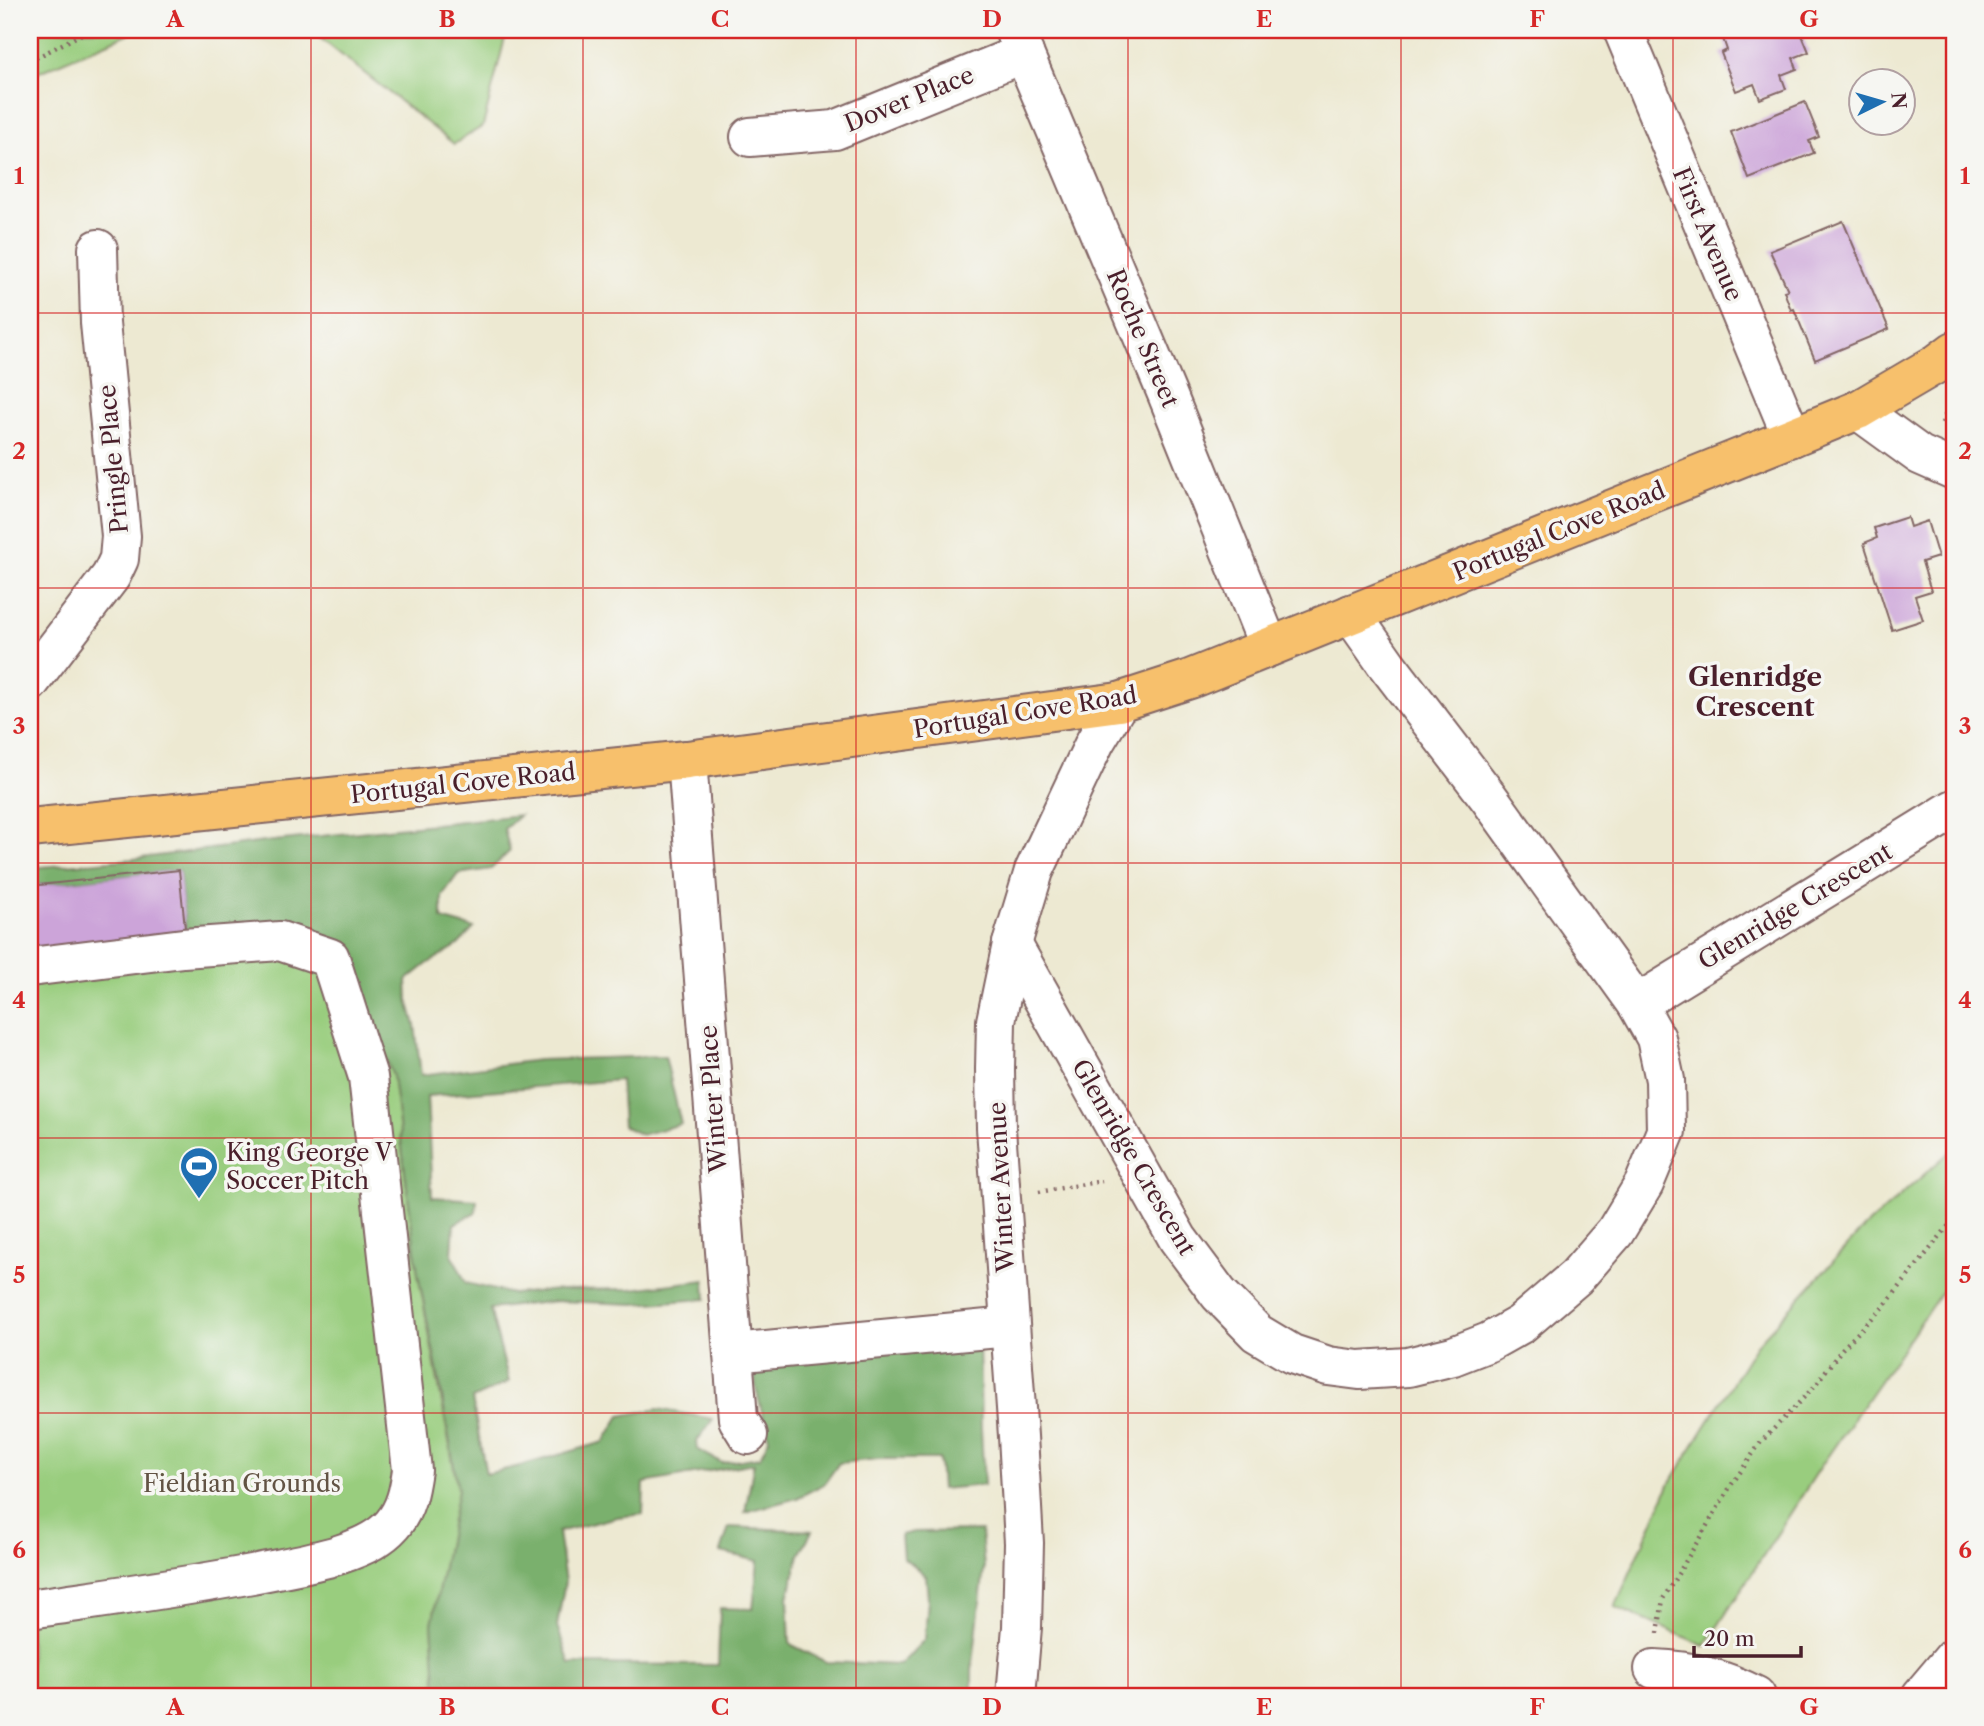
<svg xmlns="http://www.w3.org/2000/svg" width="1984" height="1726" font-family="'Libre Caslon Text',serif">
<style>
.green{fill:#99cd7e;stroke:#727654;stroke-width:2}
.forest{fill:#7ab06d;stroke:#62684c;stroke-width:2}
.building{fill:#cca4d9}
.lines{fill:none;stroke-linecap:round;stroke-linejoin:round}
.minor-casing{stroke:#836665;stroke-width:42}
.major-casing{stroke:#836665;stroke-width:42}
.path{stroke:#836665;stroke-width:4.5;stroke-dasharray:2 5;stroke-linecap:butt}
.minor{stroke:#fff;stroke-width:38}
.major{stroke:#f7c06c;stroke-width:38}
.grid{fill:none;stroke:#d62828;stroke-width:2;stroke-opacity:0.55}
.labels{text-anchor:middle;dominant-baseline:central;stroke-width:7;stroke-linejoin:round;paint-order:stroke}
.street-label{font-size:24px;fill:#4a1f2b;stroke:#f6f6f2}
.poi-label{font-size:24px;fill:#4a1f2b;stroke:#f6f6f2;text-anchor:start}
.park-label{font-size:24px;fill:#625344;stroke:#f6f6f2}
.neighbourhood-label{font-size:26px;font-weight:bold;fill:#4a1f2b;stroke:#f6f6f2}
.neatline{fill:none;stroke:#d62828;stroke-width:2.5}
.grid-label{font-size:23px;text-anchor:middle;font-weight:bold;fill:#d62828}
</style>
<rect width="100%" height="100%" fill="#f6f6f2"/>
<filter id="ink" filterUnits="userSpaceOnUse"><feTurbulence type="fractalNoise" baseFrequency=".0143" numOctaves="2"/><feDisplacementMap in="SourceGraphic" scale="14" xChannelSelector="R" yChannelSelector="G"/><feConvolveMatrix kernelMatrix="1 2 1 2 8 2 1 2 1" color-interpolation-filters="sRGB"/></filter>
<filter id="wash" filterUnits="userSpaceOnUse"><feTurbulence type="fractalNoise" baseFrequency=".00686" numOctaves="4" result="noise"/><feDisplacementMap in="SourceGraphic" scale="28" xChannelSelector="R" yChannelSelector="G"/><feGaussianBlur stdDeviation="1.57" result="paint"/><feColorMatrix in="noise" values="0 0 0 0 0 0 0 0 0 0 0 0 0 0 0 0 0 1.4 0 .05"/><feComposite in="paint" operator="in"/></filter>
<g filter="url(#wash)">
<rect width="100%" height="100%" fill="#ede9d2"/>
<g class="green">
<polygon points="30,30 137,30 30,76"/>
<polygon points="310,30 507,30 483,126 454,144"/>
<polygon points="292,926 360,993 393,1076 418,1274 458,1490 432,1624 437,1696 30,1696 30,953"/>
<polygon points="1954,1148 1954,1274 1823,1463 1705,1646 1615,1607 1669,1485 1756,1345 1864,1228"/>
</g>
<polygon class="forest" points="520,815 504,829 510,851 491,869 458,874 442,896 442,919 474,928 458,945 427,964 407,980 408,1000 415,1025 421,1075 539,1060 665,1056 681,1124 641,1135 623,1126 620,1080 427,1096 432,1197 477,1200 476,1212 454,1224 452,1254 466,1283 512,1294 558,1290 631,1289 705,1280 706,1299 634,1304 557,1301 490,1309 509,1382 472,1399 486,1474 520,1466 604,1442 620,1416 658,1409 713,1419 697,1441 698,1450 722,1463 760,1457 769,1439 756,1389 753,1358 979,1339 981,1428 984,1485 941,1489 939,1459 878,1459 839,1463 824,1484 797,1498 745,1512 754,1463 644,1483 643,1514 617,1517 558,1532 565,1582 557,1626 570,1664 718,1665 720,1608 753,1609 758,1561 721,1552 729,1527 812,1531 799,1555 788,1598 790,1644 826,1662 900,1665 925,1639 928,1599 926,1576 903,1557 901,1535 914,1532 981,1531 984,1568 972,1671 972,1696 437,1696 432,1624 458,1490 440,1384 418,1274 393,1076 360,993 332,947 186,937 179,870 30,886 30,868 133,859 264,842"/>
<g id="blocks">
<g class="building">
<polygon points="1720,30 1800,30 1809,52 1793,58 1797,69 1781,75 1786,89 1760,99 1754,84 1736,91 1721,53 1727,50"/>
<polygon points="1805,102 1819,137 1809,141 1814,153 1749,179 1731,132"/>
<polygon points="1843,221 1889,329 1815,360 1794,309 1791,310 1784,291 1788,290 1770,251"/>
<polygon points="1907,517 1910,527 1927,521 1938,557 1922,562 1931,591 1915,596 1923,620 1892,630 1864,543 1877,538 1874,528"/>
<polygon points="179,870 186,937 30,953 30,886"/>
</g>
</g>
</g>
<g filter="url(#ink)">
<use href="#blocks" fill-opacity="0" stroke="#836665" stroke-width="2"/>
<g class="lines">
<defs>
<g id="minor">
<polyline points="1014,30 1167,394 1269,647"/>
<polyline points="1623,30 1792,437"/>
<polyline points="750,137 835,130 1024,53"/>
<polyline points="1858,410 1920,455 1954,470"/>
<polyline points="30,682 111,576 119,559 121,536 100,323 98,249"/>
<polyline points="687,760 738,1419 748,1435"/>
<polyline points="1012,944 1178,1239 1219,1294 1257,1333 1292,1354 1328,1366 1359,1370 1408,1367 1453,1356 1489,1342 1521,1324 1576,1277 1615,1232 1644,1184 1666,1131 1665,1080 1656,1038 1637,1004 1489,798 1387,665 1351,614"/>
<path d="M30 967 183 948 280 941 330 958 368 1077 412 1470C409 1490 406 1509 392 1525 364 1557 293 1565 252 1574 179 1588 104 1598 30 1609"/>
<polyline points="1637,1004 1954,809"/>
<polyline points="733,1353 1009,1327"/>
<path d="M1654 1669C1694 1671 1721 1678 1756 1696"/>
<polyline points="1016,1696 1022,1627 1024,1543 1018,1436 996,1128 995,1069 996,1021 1012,944 1034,871 1095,742 1119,702"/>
<polyline points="1921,1696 1954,1657"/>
</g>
<polyline id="major" points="30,828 687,760 1119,702 1190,679 1792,437 1858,410 1938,363 1954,351"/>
</defs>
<use href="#minor" class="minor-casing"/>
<use href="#major" class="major-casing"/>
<g class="path">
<polyline points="30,61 89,30"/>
<polyline points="1942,423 1944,417 1954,404"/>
<polyline points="1039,1192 1102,1181"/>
<polyline points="1658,1633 1663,1599 1732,1484 1761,1442 1813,1388 1842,1349 1886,1304 1954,1219"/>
</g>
<use href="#minor" class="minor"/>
<use href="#major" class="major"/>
</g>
</g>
<path class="grid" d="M311 30V1696M583 30V1696M856 30V1696M1128 30V1696M1401 30V1696M1673 30V1696M30 313H1954M30 588H1954M30 863H1954M30 1138H1954M30 1413H1954"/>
<defs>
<symbol id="stadium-pin" viewBox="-11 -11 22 30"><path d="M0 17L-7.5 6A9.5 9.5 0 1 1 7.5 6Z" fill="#1f6fb2" stroke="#f6f6f2"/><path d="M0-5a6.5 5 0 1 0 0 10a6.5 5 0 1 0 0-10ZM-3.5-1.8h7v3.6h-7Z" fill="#fff"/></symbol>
</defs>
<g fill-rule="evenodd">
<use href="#stadium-pin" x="177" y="1144" width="44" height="60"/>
</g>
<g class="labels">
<g class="street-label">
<text transform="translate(909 99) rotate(-22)">Dover Place</text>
<text transform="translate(1708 234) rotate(67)">First Avenue</text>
<text transform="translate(1143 338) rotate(67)">Roche Street</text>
<text transform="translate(113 459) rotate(-95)">Pringle Place</text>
<text transform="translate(1559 531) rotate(-22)">Portugal Cove Road</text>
<text transform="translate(1025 712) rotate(-9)">Portugal Cove Road</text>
<text transform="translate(463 783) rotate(-6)">Portugal Cove Road</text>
<text transform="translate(1795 906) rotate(-31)">Glenridge Crescent</text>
<text transform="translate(713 1099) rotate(-94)">Winter Place</text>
<text transform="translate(1134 1157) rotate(60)">Glenridge Crescent</text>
<text transform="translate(1001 1187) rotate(-93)">Winter Avenue</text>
</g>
<g class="poi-label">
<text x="226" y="1152">King George V<tspan x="226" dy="28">Soccer Pitch</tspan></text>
</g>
<g class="park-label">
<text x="242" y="1483">Fieldian Grounds</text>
</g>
<g class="neighbourhood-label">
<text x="1755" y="677">Glenridge<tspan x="1755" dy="30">Crescent</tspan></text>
</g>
</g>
<rect width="1984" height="1726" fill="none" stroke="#f6f6f2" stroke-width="77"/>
<g transform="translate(1882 102) rotate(85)"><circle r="33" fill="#f6f6f2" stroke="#b1a0a2" stroke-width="2"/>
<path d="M0-5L12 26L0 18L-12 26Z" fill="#1f6fb2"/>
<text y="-10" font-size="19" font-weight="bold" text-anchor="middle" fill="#4a1f2b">N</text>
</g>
<path d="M1694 1646v10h107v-10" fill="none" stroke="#4a1f2b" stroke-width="3.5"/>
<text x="1704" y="1646" font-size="21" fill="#4a1f2b" stroke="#f6f6f2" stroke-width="5" paint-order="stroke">20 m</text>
<rect x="38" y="38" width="1908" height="1650" class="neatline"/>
<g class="grid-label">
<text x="175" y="27">A</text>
<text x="447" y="27">B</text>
<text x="720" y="27">C</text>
<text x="992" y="27">D</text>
<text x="1264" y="27">E</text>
<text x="1537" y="27">F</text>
<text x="1809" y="27">G</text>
<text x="19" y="184">1</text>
<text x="1965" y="184">1</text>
<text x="19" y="459">2</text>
<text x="1965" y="459">2</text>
<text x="19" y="734">3</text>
<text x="1965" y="734">3</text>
<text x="19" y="1008">4</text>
<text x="1965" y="1008">4</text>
<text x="19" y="1283">5</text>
<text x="1965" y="1283">5</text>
<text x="19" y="1558">6</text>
<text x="1965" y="1558">6</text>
<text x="175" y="1715">A</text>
<text x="447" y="1715">B</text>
<text x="720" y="1715">C</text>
<text x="992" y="1715">D</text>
<text x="1264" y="1715">E</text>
<text x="1537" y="1715">F</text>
<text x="1809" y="1715">G</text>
</g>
</svg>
